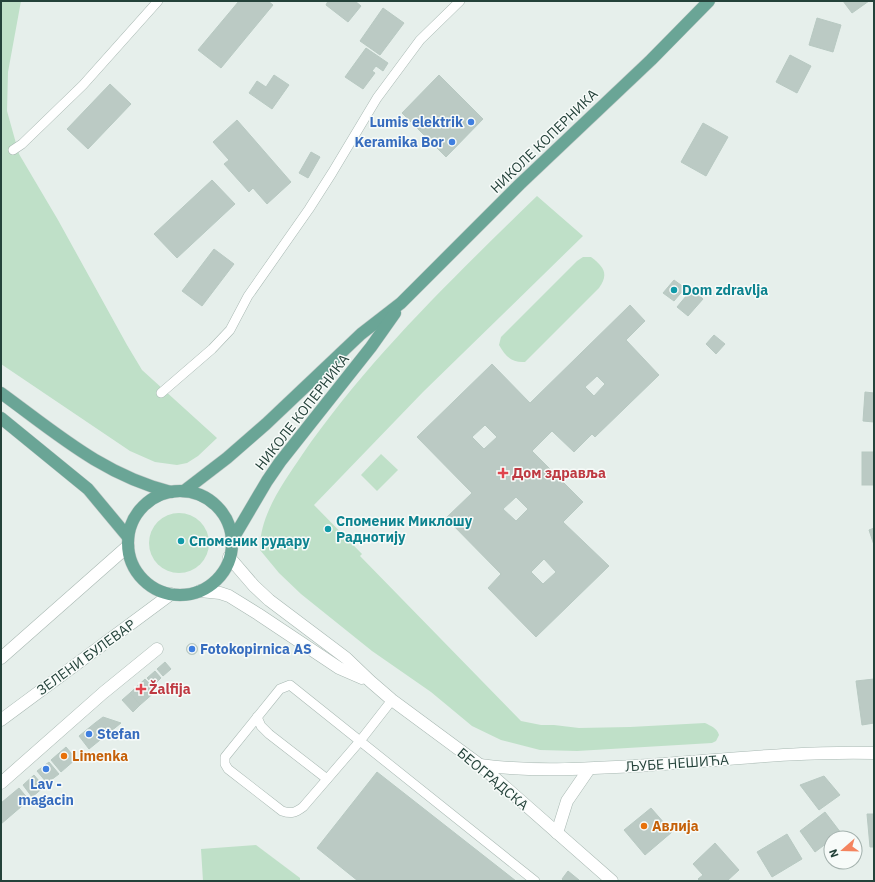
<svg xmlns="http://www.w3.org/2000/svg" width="875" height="882" font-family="'IBM Plex Sans',sans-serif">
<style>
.green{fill:#bfe0c8}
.building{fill:#bbcac4;stroke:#b8c9c2;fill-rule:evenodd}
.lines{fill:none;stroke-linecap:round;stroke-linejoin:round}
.service-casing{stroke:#a8b8b2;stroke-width:10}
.pedestrian-casing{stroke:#a8b8b2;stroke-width:13}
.minor-casing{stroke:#a8b8b2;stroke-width:13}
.tertiary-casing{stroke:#a8b8b2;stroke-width:13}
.primary-casing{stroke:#c2cac8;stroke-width:13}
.service{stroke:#fff;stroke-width:9}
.pedestrian{stroke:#fff;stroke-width:12}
.minor{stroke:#fff;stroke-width:12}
.tertiary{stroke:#fff;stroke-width:12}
.primary{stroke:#6aa596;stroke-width:12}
.shop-dot{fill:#3f7fe0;stroke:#f7fbf9;stroke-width:1.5}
.culture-dot{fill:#0f9aa8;stroke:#f7fbf9;stroke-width:1.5}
.health-dot{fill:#e0444e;stroke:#f7fbf9;stroke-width:1.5}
.food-dot{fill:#e8710a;stroke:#f7fbf9;stroke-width:1.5}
.labels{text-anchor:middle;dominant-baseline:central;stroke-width:3;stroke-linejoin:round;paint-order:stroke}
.shop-label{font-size:14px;font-weight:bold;fill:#366cbe;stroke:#f7fbf9;text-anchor:end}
.street-label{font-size:14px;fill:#24423a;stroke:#f7fbf9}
.culture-label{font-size:14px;font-weight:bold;fill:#0d838f;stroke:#f7fbf9;text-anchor:start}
.health-label{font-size:14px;font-weight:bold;fill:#be3a42;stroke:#f7fbf9;text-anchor:start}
.food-label{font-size:14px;font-weight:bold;fill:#c56008;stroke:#f7fbf9;text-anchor:start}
</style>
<rect width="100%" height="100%" fill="#e6efeb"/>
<g class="green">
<polygon points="1,1 21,1 8,72 7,111 19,154 58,220 127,345 142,370 217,438 198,456 187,463 177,465 155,462 130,451 1,364"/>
<path d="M537 196 583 236 423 392 314 505 362 554 360 556 521 721 541 725H554L579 728 630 727 705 723C711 726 717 728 719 735L716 741 712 743 577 751 540 750 501 740 472 726 431 692 372 651 301 594 279 573 260 550C259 516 283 483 302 455 368 359 454 277 537 196Z"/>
<path d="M583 257H591C604 267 609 274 599 288L525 362C512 363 505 356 499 345L501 337 577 261Z"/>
<polygon points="381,454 398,470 377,491 361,475"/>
<circle cx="179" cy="543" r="30"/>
<polygon points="256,845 300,878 300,881 203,881 201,849"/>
</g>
<g class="building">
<polygon points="239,1 268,1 273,5 221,68 198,50"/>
<polygon points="328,1 355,1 361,6 348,22 326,5"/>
<polygon points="843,1 869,1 852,13"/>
<polygon points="383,8 404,23 380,55 360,41"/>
<polygon points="817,18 841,25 833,52 809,45"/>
<polygon points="366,48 388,63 383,71 376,66 372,71 375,73 363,89 345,77"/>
<polygon points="790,55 811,66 797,93 776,82"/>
<polygon points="274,75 289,85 272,109 249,93 257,81 266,87"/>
<polygon points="439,75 483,119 446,157 402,113"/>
<polygon points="110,84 131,104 88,149 67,129"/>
<polygon points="237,120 291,182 267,204 253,188 249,192 224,164 229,160 213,142"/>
<polygon points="703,123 728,137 706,176 681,162"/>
<polygon points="311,152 320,157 308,178 299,173"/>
<polygon points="212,180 235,204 177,258 154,234"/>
<polygon points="214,249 234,264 202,306 182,291"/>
<polygon points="674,280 685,288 674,301 663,293"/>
<polygon points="692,289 703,299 688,316 677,307"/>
<path d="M630 305 645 321 626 340 659 375 595 437 592 434 574 452 552 431 532 451 583 502 563 522 609 566 536 637 488 588 501 574 446 518 472 493 417 437 492 364 530 403ZM597 376 605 384 594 396 585 387ZM485 425 497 437 484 449 472 437ZM516 497 528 509 516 521 503 509ZM544 559 556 572 543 584 531 572Z"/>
<polygon points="714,335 725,344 716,354 706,344"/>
<polygon points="865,392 874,393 874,422 863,421"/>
<rect x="862" y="452" width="12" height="33"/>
<polygon points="874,528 874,545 869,530"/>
<circle cx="192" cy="649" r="5.5"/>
<polygon points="165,662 171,669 163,676 157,669"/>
<polygon points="155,671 161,678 154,685 147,678"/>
<polygon points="145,679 156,691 140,705 130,693"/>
<polygon points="874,679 874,723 862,725 856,681"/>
<polygon points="130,693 140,705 133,712 122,700"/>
<polygon points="103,717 121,723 105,736 95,723"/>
<polygon points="95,723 105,736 89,749 79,736"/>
<polygon points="66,747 76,759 61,772 51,760"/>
<polygon points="49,762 59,774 47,783 37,771"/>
<polygon points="377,772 516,881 358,881 317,848"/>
<polygon points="34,775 44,787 32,797 23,785"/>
<polygon points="824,776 840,795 819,810 800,785"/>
<polygon points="19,788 29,800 1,824 1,803"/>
<polygon points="651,808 672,832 645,855 624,830"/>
<polygon points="825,812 841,833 834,838 831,838 831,840 815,852 800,831"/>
<polygon points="867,814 874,814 874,847 870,847"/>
<polygon points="787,834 802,859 772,877 757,852"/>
<polygon points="715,843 739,870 727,881 700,881 698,879 703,875 693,864"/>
<polygon points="568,871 579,880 578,881 564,881 562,879"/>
</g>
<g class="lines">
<defs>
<g id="service">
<polyline points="13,150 22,144 83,85 158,1"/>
<polyline points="161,393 212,349 230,330 248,296 309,209 332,173 377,98 420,40 460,1"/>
<path d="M392 700 360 741 303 807C295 813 291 814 282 811L228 769 225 764V757L280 689 290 685 535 881"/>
<polyline points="257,717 261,726 269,734 327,779"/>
</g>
<polyline id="pedestrian" points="1,783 103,693 157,649"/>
<g id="minor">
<polyline points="229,557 254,586 269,600 346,658 370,681 392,700 480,765 612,881"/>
<polyline points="200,591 220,593 229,596 258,614 339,668 362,678"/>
<path d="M480 765C531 772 583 769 634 766 714 761 794 751 874 753"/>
<polyline points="557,833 567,801 589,769"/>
</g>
<g id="tertiary">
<polyline points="1,658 128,546"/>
<polyline points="1,720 171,594"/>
</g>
<g id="primary">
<path d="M1 393C56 433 103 475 171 492"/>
<polyline points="1,418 88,489 128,537"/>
<polyline points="184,491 227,458 266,424 361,334 401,303 520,184 651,60 709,1"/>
<circle cx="180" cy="543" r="52"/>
<polyline points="231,542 267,481 280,462 371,347 395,313"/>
</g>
</defs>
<use href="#service" class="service-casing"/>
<use href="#pedestrian" class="pedestrian-casing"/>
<use href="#minor" class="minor-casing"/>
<use href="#tertiary" class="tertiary-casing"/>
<use href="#primary" class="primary-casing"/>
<use href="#service" class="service"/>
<use href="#pedestrian" class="pedestrian"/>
<use href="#minor" class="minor"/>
<use href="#tertiary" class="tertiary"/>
<use href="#primary" class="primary"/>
</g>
<g class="shop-dot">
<circle cx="471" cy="122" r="4"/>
<circle cx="452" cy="142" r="4"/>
<circle cx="192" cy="649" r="4"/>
<circle cx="89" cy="734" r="4"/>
<circle cx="46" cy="769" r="4"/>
</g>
<g class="culture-dot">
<circle cx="674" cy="290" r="4"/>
<circle cx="328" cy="529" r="4"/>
<circle cx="181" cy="541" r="4"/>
</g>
<g class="health-dot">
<path d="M501 467h4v4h4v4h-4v4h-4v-4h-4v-4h4z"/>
<path d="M139 683h4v4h4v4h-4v4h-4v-4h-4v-4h4z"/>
</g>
<g class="food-dot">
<circle cx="64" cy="756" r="4"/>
<circle cx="644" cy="826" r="4"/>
</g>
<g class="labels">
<g class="shop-label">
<text x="463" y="122">Lumis elektrik</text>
<text x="444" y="142">Keramika Bor</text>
<text x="200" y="649" text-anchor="start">Fotokopirnica AS</text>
<text x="97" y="734" text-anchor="start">Stefan</text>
<text x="46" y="784" text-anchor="middle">Lav -<tspan x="46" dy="16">magacin</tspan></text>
</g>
<g class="street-label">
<text transform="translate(544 141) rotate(-44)">НИКОЛЕ КОПЕРНИКА</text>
<text transform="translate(302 412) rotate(-52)">НИКОЛЕ КОПЕРНИКА</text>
<text transform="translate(86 657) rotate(-36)">ЗЕЛЕНИ БУЛЕВАР</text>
<text transform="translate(677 763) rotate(-4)">ЉУБЕ НЕШИЋА</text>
<text transform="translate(493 779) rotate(40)">БЕОГРАДСКА</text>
</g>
<g class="culture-label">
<text x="682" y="290">Dom zdravlja</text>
<text x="336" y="521">Споменик Миклошу<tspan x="336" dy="16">Раднотију</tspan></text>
<text x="189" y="541">Споменик рудару</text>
</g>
<g class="health-label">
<text x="512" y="473">Дом здравља</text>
<text x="149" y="689">Žalfija</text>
</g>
<g class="food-label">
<text x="72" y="756">Limenka</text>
<text x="652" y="826">Авлија</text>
</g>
</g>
<rect width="875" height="882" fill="none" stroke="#24423a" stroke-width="4"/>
<g transform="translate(843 850) rotate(250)"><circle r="19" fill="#f7fbf9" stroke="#a3b1ad"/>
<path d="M0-3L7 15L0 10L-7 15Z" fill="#f4845f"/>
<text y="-6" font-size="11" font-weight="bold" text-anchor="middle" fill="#24423a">N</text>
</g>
</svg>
